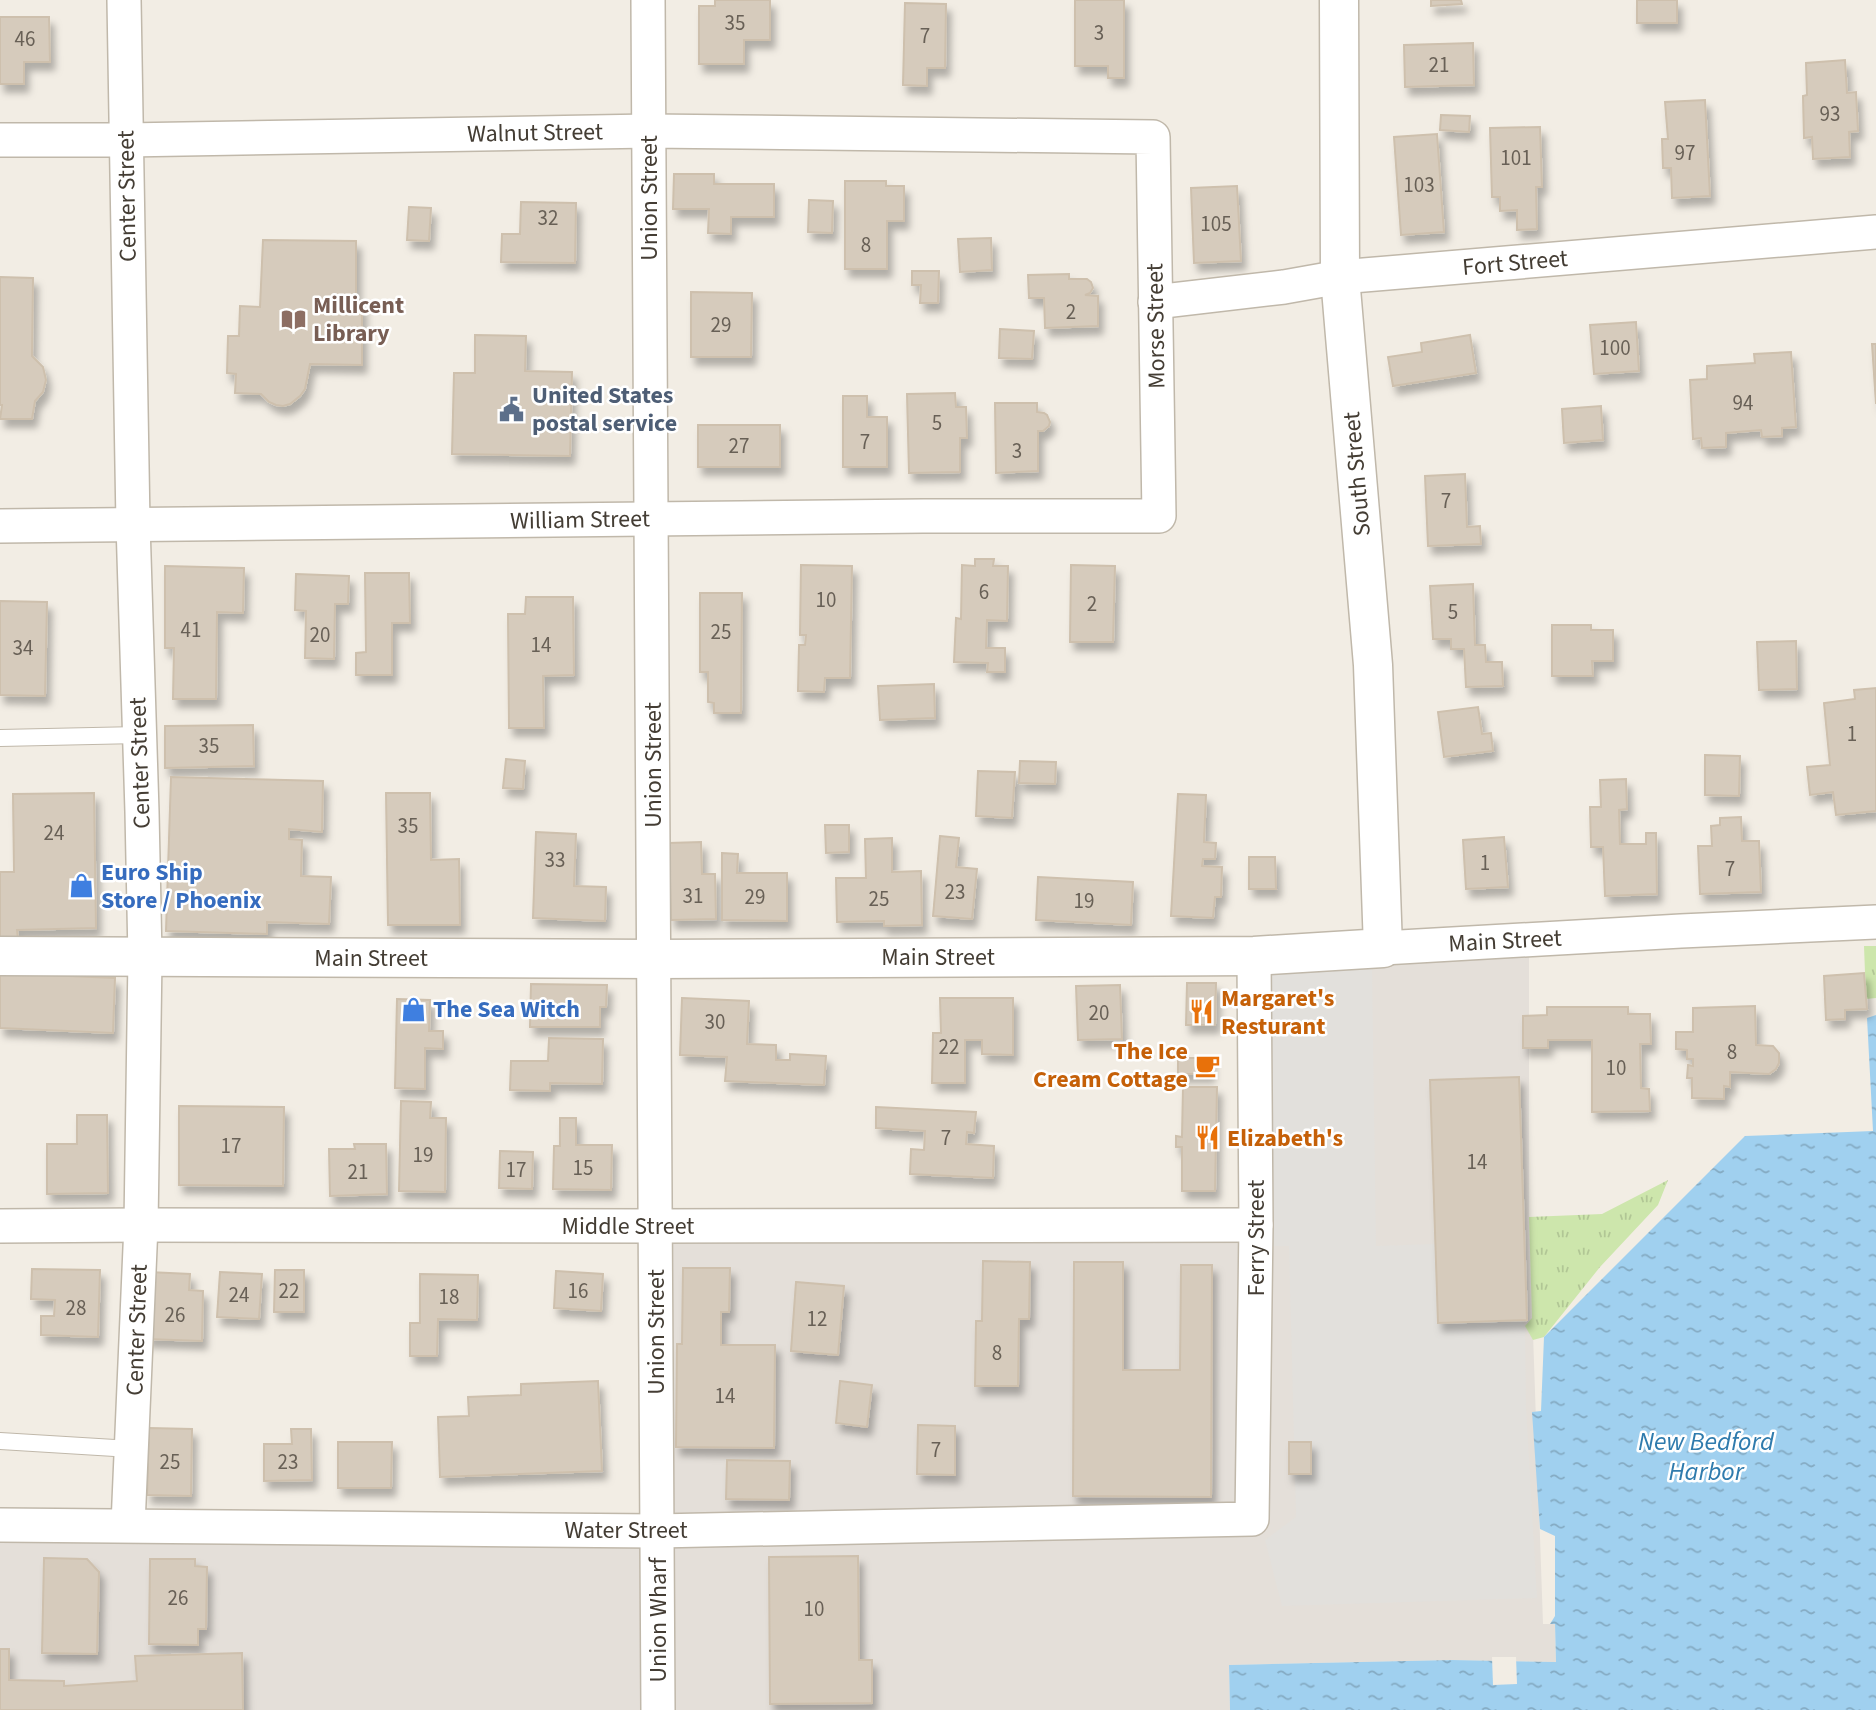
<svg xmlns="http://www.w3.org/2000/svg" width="1876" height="1710" font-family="'Source Sans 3',sans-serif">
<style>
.industrial{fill:#e4dfd9}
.grass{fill:url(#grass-tufts)}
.parking{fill:#e2e0dc}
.water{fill:url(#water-ripples)}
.pier{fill:#f2ede4}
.building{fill:#d6cbbc;stroke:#cec0ad;stroke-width:2;filter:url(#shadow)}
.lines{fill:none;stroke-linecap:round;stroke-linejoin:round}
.service-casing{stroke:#c0b8aa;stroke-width:18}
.minor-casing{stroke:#c0b8aa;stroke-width:36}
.tertiary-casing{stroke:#c0b8aa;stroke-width:41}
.service{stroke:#fff;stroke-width:16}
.minor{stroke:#fff;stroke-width:33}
.tertiary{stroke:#fff;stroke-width:38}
.labels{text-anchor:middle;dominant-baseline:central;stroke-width:5;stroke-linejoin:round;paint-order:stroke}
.number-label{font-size:21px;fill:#686056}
.street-label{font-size:24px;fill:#443d34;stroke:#fff}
.education-label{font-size:24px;font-weight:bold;fill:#785e54;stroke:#fff;text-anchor:start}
.service-label{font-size:24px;font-weight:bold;fill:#4e5e75;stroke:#fff;text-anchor:start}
.shop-label{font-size:24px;font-weight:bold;fill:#366cbe;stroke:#fff;text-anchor:start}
.food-label{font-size:24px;font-weight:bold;fill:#c56008;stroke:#fff;text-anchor:start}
.water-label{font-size:26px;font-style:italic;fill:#2f7bad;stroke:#fff}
</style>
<defs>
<pattern id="grass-tufts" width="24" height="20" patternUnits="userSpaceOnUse" patternTransform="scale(1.75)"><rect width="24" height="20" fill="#cde6ac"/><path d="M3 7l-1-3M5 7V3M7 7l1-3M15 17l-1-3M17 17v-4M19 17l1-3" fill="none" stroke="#b1c695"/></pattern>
<pattern id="water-ripples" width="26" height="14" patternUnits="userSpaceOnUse" patternTransform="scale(1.75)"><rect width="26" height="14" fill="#a0d0ef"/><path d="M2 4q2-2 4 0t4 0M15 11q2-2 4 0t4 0" fill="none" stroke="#84aac2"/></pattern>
<filter id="shadow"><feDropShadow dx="4.5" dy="8" stdDeviation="3.5" flood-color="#0004"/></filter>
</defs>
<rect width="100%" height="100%" fill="#f2ede4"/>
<polygon class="industrial" points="1529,939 1529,1217 1543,1624 1555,1624 1556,1662 1452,1660 1229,1665 1230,1710 0,1710 0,1525 657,1531 656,1226 1256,1225 1254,956"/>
<g class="grass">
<polygon points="1864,946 1876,946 1876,998 1866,999"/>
<polygon points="1668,1180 1658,1205 1600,1267 1544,1337 1533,1340 1525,1326 1532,1318 1529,1217 1602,1214"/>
</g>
<polygon class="parking" points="1372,967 1376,1246 1435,1244 1438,1323 1521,1320 1525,1326 1526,1407 1537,1598 1282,1606 1265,1540 1296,1517 1289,1246 1270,1246 1269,970"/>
<polygon class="water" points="1876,1015 1876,1710 1230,1710 1229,1665 1452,1660 1556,1662 1555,1624 1550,1624 1555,1616 1555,1536 1540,1529 1532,1412 1541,1411 1544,1337 1745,1136 1873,1131 1867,1018"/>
<polygon class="pier" points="1492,1657 1516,1657 1517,1684 1493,1685"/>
<g class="building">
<polygon points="715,0 770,0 770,40 744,40 744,64 699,64 699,6 715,6"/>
<polygon points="1075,0 1124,0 1124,78 1108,78 1108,66 1075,66"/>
<polygon points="1431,0 1461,0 1462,4 1431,6"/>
<rect x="1637" y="0" width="40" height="23"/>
<polygon points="905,3 946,4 945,68 927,68 927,86 903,85"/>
<polygon points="0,17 49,17 50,62 24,62 24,84 0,84"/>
<polygon points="1473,43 1474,85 1405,87 1404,45"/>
<polygon points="1845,60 1847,93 1856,92 1858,131 1849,132 1850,157 1813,159 1812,137 1804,138 1803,96 1807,95 1806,63"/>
<polygon points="1705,100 1710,196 1672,198 1671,168 1663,168 1662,139 1668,139 1665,102"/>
<polygon points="1441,115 1470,116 1469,132 1440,130"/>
<polygon points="1540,127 1542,187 1536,187 1537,229 1517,230 1517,210 1500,211 1500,197 1492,197 1490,128"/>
<polygon points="1437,134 1444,232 1401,235 1394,137"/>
<polygon points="674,174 714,174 714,184 774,184 774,217 731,217 731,234 708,233 709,209 673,209"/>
<polygon points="845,181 886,181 886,186 904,186 904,221 887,221 887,269 845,269"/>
<polygon points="1237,186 1241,261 1194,263 1191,188"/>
<polygon points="809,200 833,201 832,233 808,232"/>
<polygon points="521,202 576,203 575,263 501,262 502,234 520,234"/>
<polygon points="409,207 431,208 429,241 407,240"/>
<polygon points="991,238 992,270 960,272 958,239"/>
<polygon points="263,240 356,241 356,305 362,305 362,365 310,364 305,389 300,396 290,404 283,406 276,405 269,402 261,394 235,393 236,374 227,373 228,336 239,336 240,306 260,307"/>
<polygon points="912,271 939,271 938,303 920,303 921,285 912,285"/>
<polygon points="1069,274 1069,279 1087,279 1091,282 1093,288 1090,293 1085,295 1098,296 1098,326 1045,328 1044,298 1029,298 1028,275"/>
<polygon points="0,277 33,278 32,356 43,367 46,380 43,392 35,401 32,419 0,419 2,405 0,405"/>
<polygon points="691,292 752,293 751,357 691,357"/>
<polygon points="1636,322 1639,371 1594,374 1590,325"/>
<polygon points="1000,329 1034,331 1032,359 999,358"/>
<polygon points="475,335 526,336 525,371 572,372 570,456 452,454 454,373 475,373"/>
<polygon points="1470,335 1476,373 1393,386 1388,357 1422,352 1421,343"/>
<polygon points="1872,344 1876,344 1876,404"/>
<polygon points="1791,352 1796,427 1782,428 1782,436 1762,437 1761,430 1726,433 1726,447 1702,448 1701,438 1693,439 1690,380 1707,379 1707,366 1755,363 1754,354"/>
<polygon points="955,393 956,407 966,407 967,438 960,438 960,472 909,473 907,394"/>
<polygon points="843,396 867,396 867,417 887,417 887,467 843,467"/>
<polygon points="995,403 1037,403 1037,412 1044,413 1047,415 1050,422 1049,426 1043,431 1038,431 1038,471 996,473"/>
<polygon points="1601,406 1603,440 1564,443 1562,409"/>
<rect x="698" y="425" width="82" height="42"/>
<polygon points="1465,474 1467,527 1480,526 1481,544 1428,546 1425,476"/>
<polygon points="975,559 994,559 993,566 1008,566 1007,621 987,620 986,648 1005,648 1005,672 987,672 988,663 954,662 956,618 961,619 962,565 975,566"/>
<polygon points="801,565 852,566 850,678 825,678 824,692 798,691 799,645 805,645 806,635 800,635"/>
<polygon points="1071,565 1115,566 1113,642 1070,642"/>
<polygon points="165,566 244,568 243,613 217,612 216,699 173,699 174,648 165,648"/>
<polygon points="365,573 409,573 410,623 392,623 392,675 356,675 356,653 366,652"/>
<polygon points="296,574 349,576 348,604 335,604 334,659 305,658 306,611 295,610"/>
<polygon points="1473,584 1475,645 1485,645 1486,662 1502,662 1503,686 1466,687 1464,649 1451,649 1451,639 1433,639 1430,586"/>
<polygon points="700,593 742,593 741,713 714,713 714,703 708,702 708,672 700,672"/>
<polygon points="526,597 573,597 574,675 543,676 544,728 509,728 508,614 525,614"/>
<polygon points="0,601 47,602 45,696 0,695"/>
<polygon points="1552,625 1591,625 1591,630 1613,630 1613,661 1592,661 1593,676 1552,676"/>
<polygon points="1796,641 1797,689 1759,690 1757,642"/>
<polygon points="934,684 935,718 880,720 878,686"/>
<polygon points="1876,688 1876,811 1836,815 1833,792 1810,795 1807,767 1830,765 1824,703 1855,699 1854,690"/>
<polygon points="1478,707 1482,734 1491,733 1493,751 1444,757 1438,712"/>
<polygon points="253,725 254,766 165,768 165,726"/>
<polygon points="1705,755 1740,756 1739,796 1705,795"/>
<polygon points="506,759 525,761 523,789 503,788"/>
<polygon points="1020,761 1056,762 1055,784 1019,783"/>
<polygon points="978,771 1015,772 1012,818 976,816"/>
<polygon points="171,777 323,781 322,832 289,829 289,839 302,840 301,876 331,877 329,924 267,922 267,934 166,931"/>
<polygon points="1626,779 1627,809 1619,810 1620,844 1646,844 1646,833 1656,833 1657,894 1605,896 1603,847 1591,847 1590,807 1601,807 1600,780"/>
<polygon points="94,793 96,928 17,930 18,939 0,939 0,872 14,872 13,794"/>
<polygon points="386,793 430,793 431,860 459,859 460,925 388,925"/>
<polygon points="1178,794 1206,795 1204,842 1216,843 1215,859 1203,859 1202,866 1222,867 1221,897 1215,897 1213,918 1171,916"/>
<polygon points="1741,817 1742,841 1759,841 1761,892 1700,894 1698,846 1712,846 1711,826 1720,825 1720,818"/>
<polygon points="825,825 849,825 849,852 826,853"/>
<polygon points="536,832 576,834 574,886 606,887 605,921 533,918"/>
<polygon points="940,836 959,838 956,867 977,869 972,919 933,916"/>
<polygon points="1504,837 1508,887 1466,889 1463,840"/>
<polygon points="892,838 892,872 921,871 922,925 884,926 884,921 837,922 836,878 866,878 865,839"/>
<polygon points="701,842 702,874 715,874 716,919 671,920 669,843"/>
<polygon points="722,853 738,854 737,873 787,873 787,921 722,920"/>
<polygon points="1249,857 1275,857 1276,889 1249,889"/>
<polygon points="1038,877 1133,882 1131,925 1036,920"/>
<polygon points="0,973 115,978 113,1033 0,1028"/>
<polygon points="1864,973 1867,1009 1845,1010 1845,1019 1826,1020 1824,976"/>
<polygon points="1187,983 1216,983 1215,1025 1186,1025"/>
<polygon points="531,984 607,985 606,1007 600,1007 600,1027 530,1027"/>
<polygon points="1120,985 1122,1039 1078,1040 1076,986"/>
<polygon points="682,998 749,1001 747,1044 776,1045 776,1060 790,1060 790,1054 826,1056 824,1085 725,1081 727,1057 680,1055"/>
<polygon points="940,998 1013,998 1013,1055 982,1054 982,1040 965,1040 965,1083 932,1083 933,1033 941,1033"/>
<polygon points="397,999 430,1000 429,1031 443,1031 443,1049 425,1048 425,1089 395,1088"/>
<polygon points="1755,1006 1756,1045 1773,1046 1779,1053 1779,1063 1776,1069 1769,1074 1730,1072 1730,1087 1724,1086 1724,1099 1692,1098 1692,1078 1687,1078 1688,1065 1693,1066 1693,1059 1687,1059 1687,1050 1676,1049 1676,1032 1693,1032 1693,1008"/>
<polygon points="1547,1007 1628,1007 1628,1014 1650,1014 1651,1044 1640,1044 1641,1088 1649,1089 1650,1111 1592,1112 1592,1040 1548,1040 1548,1048 1523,1048 1523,1016 1547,1015"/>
<polygon points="549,1038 603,1039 602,1084 550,1083 550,1091 510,1090 511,1061 548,1061"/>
<rect x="1178" y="1058" width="32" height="16"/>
<polygon points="1519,1077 1527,1320 1438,1323 1430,1080"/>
<polygon points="1183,1087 1217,1087 1215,1191 1182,1191 1182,1147 1176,1147 1176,1136 1182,1137"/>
<polygon points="401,1101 431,1102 430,1118 446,1118 445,1192 399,1191"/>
<polygon points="179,1106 284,1107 283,1186 179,1185"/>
<polygon points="876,1107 976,1112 974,1133 967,1132 966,1144 994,1146 993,1178 910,1174 911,1149 924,1150 925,1131 876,1128"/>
<polygon points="77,1115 107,1115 108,1193 47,1194 47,1144 77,1144"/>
<polygon points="560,1118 576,1118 576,1145 612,1145 611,1190 553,1189 554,1146 560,1146"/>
<polygon points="354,1144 386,1144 387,1194 330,1196 329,1149 355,1149"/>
<polygon points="500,1151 533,1152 532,1189 499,1188"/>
<polygon points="983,1261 1030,1262 1029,1319 1019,1319 1018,1386 975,1386 976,1321 982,1321"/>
<polygon points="1074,1262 1123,1262 1123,1370 1180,1370 1181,1265 1212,1265 1211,1497 1073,1496"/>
<polygon points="683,1268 730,1268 729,1312 721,1312 721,1345 775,1345 774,1448 676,1447 677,1344 682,1344"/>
<polygon points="32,1269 100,1270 98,1337 41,1335 41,1316 54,1316 55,1300 31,1299"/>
<polygon points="275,1270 304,1270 304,1312 274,1312"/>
<polygon points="556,1271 603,1274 601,1311 554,1308"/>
<polygon points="148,1272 190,1274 189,1290 203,1291 202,1341 146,1339"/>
<polygon points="220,1272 262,1274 259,1319 217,1317"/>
<polygon points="420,1274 478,1275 477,1320 438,1319 437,1356 410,1356 410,1323 420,1323"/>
<polygon points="796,1282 844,1286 838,1355 791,1351"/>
<polygon points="598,1381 602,1471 440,1477 438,1417 469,1416 468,1397 521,1395 521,1384"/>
<polygon points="840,1381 872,1385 867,1427 836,1423"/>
<polygon points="918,1425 955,1426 955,1475 917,1474"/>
<polygon points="149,1428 192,1429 191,1496 147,1495"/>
<polygon points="291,1429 311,1429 312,1480 264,1481 264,1444 292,1444"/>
<polygon points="338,1442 392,1442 391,1488 338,1488"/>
<rect x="1289" y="1442" width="22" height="32"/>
<polygon points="727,1460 790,1461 789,1500 726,1499"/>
<polygon points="858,1556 859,1660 872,1660 872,1703 770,1704 769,1557"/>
<polygon points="44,1558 87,1559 99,1572 97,1654 42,1653"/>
<polygon points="150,1559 195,1559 195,1566 207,1567 206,1629 198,1629 198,1645 149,1644"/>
<polygon points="0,1649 9,1649 9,1680 64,1681 64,1686 137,1681 135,1656 242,1653 243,1710 0,1710"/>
</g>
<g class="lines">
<defs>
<g id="service">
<polyline points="0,738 139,735"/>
<polyline points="0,1441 131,1449"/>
</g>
<g id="minor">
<polyline points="124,0 133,524 142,812 145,957 141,1225 128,1525"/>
<polyline points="648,0 658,1710"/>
<polyline points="0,140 126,140 649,131 1153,137 1159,516 923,516 0,526"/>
<polyline points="1155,302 1284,287 1340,277 1876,232"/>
<polyline points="1383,948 1681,931 1876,922"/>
<polyline points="0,1226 141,1225 656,1226 1256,1225"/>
<polyline points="0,1525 657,1531 1252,1519 1256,1225 1254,956"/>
</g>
<polyline id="tertiary" points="0,956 654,959 1254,956 1383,948 1373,665 1340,277 1339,0"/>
</defs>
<use href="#service" class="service-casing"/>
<use href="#minor" class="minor-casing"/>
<use href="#tertiary" class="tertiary-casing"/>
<use href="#service" class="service"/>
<use href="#minor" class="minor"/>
<use href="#tertiary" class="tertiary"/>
</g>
<defs>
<symbol id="library-bare" viewBox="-9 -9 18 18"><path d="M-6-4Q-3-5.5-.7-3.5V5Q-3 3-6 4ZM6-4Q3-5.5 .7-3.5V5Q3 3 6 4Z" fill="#8d6e63" stroke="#fff" stroke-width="2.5" paint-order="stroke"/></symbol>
<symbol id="civic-bare" viewBox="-9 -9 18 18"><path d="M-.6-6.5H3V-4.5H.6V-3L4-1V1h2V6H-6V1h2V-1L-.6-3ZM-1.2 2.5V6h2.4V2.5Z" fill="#5c6f8a" stroke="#fff" stroke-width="2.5" paint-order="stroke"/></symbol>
<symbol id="shop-bare" viewBox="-9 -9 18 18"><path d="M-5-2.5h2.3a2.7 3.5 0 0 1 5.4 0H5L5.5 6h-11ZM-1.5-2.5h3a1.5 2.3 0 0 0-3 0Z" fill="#3f7fe0" stroke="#fff" stroke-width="2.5" paint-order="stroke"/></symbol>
<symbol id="restaurant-bare" viewBox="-9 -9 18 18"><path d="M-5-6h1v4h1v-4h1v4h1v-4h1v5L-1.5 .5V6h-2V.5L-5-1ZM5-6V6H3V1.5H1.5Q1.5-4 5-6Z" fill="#e8710a" stroke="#fff" stroke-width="2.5" paint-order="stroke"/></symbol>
<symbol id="cafe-bare" viewBox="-9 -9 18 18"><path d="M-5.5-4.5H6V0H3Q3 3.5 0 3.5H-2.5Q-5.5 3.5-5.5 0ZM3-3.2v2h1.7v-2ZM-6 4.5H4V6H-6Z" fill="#e8710a" stroke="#fff" stroke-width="2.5" paint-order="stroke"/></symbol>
</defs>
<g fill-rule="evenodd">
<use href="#library-bare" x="276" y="302" width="35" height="35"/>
<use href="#civic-bare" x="494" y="392" width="35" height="35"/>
<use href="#shop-bare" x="64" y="868" width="35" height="35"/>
<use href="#shop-bare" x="396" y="992" width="35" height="35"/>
<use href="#restaurant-bare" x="1184" y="994" width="35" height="35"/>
<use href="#cafe-bare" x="1190" y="1048" width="35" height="35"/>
<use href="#restaurant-bare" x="1190" y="1120" width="35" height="35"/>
</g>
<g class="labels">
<g class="number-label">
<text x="735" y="23">35</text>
<text x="1099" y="33">3</text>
<text x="925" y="36">7</text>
<text x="25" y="39">46</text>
<text x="1439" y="65">21</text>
<text x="1830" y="114">93</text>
<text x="1685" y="153">97</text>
<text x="1516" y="158">101</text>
<text x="1419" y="185">103</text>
<text x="548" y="218">32</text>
<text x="1216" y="224">105</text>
<text x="866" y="245">8</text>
<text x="1071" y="312">2</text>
<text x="721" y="325">29</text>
<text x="1615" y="348">100</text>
<text x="1743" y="403">94</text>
<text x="937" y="423">5</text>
<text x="865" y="442">7</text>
<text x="739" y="446">27</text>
<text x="1017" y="451">3</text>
<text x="1446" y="501">7</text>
<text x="984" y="592">6</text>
<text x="826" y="600">10</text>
<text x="1092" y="604">2</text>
<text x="1453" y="612">5</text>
<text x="191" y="630">41</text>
<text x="721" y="632">25</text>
<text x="320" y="635">20</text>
<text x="541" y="645">14</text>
<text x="23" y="648">34</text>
<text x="1852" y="734">1</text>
<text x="209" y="746">35</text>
<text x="408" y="826">35</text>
<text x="54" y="833">24</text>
<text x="555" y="860">33</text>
<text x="1485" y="863">1</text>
<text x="1730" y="869">7</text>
<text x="955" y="892">23</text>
<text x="693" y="896">31</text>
<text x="755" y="897">29</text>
<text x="879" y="899">25</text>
<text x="1084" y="901">19</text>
<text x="1099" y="1013">20</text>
<text x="715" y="1022">30</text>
<text x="949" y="1047">22</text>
<text x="1732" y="1052">8</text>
<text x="1616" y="1068">10</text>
<text x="946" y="1138">7</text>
<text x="231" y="1146">17</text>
<text x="423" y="1155">19</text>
<text x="1477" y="1162">14</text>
<text x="583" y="1168">15</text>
<text x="516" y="1170">17</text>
<text x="358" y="1172">21</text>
<text x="289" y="1291">22</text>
<text x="578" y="1291">16</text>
<text x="239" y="1295">24</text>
<text x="449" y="1297">18</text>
<text x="76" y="1308">28</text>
<text x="175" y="1315">26</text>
<text x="817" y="1319">12</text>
<text x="997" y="1353">8</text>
<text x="725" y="1396">14</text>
<text x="936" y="1450">7</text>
<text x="170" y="1462">25</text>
<text x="288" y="1462">23</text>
<text x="178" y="1598">26</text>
<text x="814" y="1609">10</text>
</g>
<g class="street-label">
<text transform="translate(535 133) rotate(-1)">Walnut Street</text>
<text transform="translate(127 196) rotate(-91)">Center Street</text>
<text transform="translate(649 198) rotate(-90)">Union Street</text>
<text transform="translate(1515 263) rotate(-5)">Fort Street</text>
<text transform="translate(1156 326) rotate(-91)">Morse Street</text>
<text transform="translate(1357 474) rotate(-95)">South Street</text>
<text transform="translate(580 520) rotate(-1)">William Street</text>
<text transform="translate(140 763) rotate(-92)">Center Street</text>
<text transform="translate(653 765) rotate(-90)">Union Street</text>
<text transform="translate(1505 941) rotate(-3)">Main Street</text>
<text x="938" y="957">Main Street</text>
<text x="371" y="958">Main Street</text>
<text x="628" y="1226">Middle Street</text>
<text transform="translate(1256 1238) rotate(-90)">Ferry Street</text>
<text transform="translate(137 1330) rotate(-88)">Center Street</text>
<text transform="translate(656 1332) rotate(-90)">Union Street</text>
<text x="626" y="1530">Water Street</text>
<text transform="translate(658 1620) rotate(-90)">Union Wharf</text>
</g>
<g class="education-label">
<text x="313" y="305">Millicent<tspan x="313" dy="28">Library</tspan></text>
</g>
<g class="service-label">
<text x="532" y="395">United States<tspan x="532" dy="28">postal service</tspan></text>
</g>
<g class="shop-label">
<text x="101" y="872">Euro Ship<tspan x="101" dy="28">Store / Phoenix</tspan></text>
<text x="433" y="1009">The Sea Witch</text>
</g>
<g class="food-label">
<text x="1221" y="998">Margaret's<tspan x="1221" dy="28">Resturant</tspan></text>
<text x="1188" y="1051" text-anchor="end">The Ice<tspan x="1188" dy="28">Cream Cottage</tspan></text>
<text x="1227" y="1138">Elizabeth's</text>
</g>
<g class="water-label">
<text x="1706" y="1441">New Bedford<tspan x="1706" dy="30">Harbor</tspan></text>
</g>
</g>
</svg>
